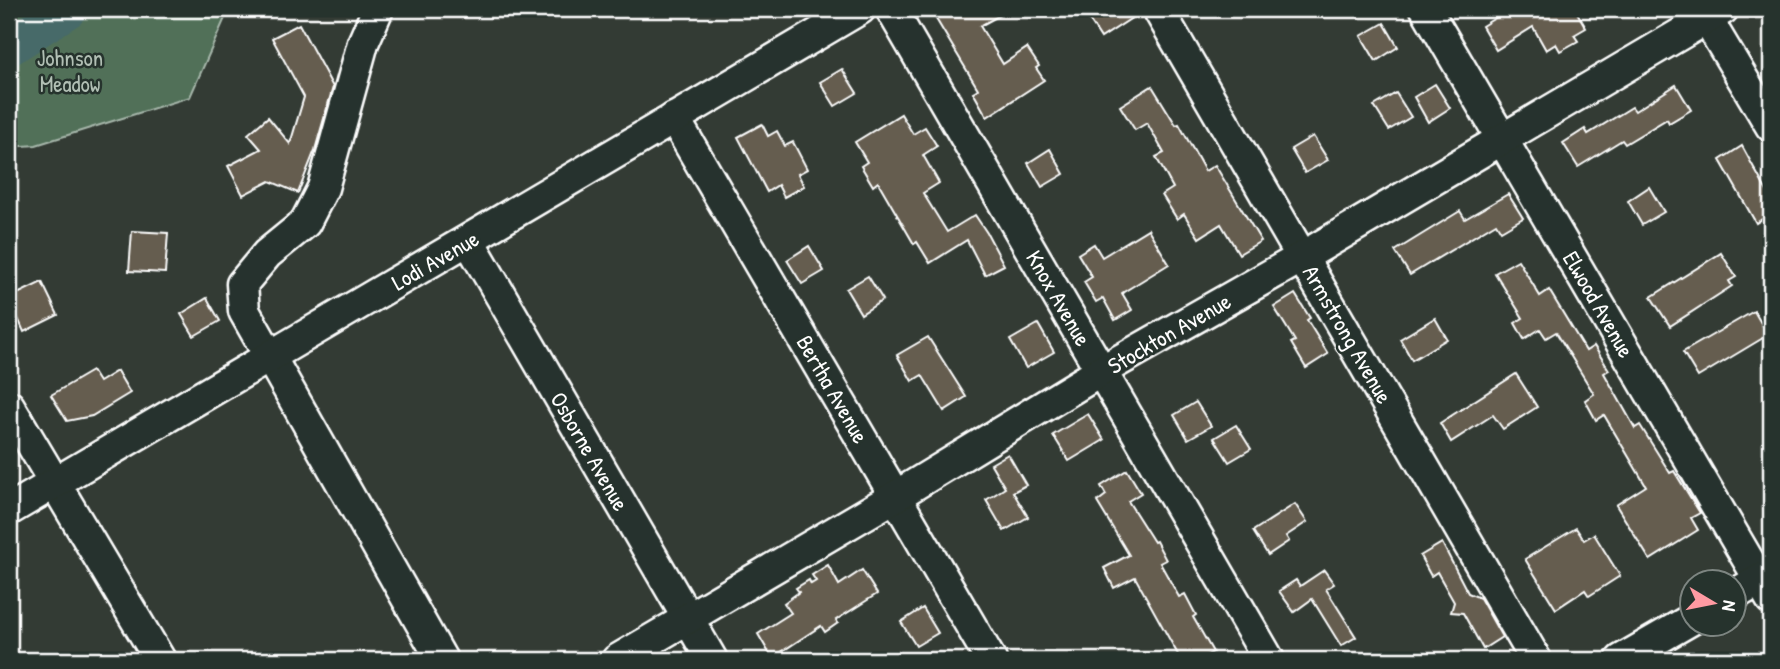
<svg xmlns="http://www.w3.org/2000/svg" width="1780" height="669" font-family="'Patrick Hand',sans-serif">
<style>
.green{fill:#517059;stroke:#a8b8ac;stroke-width:2}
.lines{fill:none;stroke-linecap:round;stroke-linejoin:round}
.river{stroke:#466a69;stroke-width:38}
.building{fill:#655d4f;stroke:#fff;stroke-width:2}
.minor-casing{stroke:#fff;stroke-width:35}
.minor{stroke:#26332d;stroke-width:30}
.labels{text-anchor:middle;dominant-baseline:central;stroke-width:5;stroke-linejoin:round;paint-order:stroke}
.park-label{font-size:23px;fill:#b1bfb4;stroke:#26332d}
.street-label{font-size:23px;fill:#fff;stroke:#26332d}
</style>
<rect width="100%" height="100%" fill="#333b34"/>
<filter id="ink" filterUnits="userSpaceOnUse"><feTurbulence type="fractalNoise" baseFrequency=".0143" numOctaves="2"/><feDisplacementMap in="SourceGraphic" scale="14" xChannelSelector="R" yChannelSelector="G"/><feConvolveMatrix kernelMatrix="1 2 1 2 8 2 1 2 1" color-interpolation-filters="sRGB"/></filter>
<g filter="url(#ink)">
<polygon class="green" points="9,9 229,9 190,97 36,145 9,147"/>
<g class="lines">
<polyline class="river" points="9,47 68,9"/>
</g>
<g class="building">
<polygon points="930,9 1011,9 980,26 1003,64 1027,48 1039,66 1036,68 1044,80 987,117 973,92 978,89"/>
<polygon points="1102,9 1141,9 1141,12 1101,38 1088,18"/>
<polygon points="1510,9 1575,9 1586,28 1574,35 1578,41 1560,51 1556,44 1546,50 1533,27 1496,50 1482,26"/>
<polygon points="1384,23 1398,47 1376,61 1361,36"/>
<polygon points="299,24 333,87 315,150 298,193 270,181 243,195 228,166 261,149 248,134 268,117 290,144 304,97 272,38"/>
<polygon points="842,69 857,93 835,106 820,82"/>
<polygon points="1435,84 1450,108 1428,122 1414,97"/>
<polygon points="1676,85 1691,110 1669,123 1667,119 1625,144 1622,140 1578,167 1563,143 1585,129 1588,134 1632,107 1635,111"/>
<polygon points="1152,86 1176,125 1179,124 1205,171 1215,165 1261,241 1239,254 1221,224 1199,238 1184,214 1177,219 1162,195 1173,188 1156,157 1164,153 1147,123 1135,130 1120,106"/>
<polygon points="1396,93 1411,117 1389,130 1374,106"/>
<polygon points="901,114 913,134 925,127 937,146 923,155 939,183 923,193 947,232 975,215 987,233 1004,265 985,275 967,240 930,263 917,242 914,244 878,182 873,186 861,166 867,162 855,142"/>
<polygon points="762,124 768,136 777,131 785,146 793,142 807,169 798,174 804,186 784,197 778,185 767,192 738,137"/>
<polygon points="1313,136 1328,160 1305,173 1291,149"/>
<polygon points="1742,146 1771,199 1771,213 1756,223 1720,160"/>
<polygon points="1050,149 1064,174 1042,187 1028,163"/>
<polygon points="1649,187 1664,212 1642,225 1628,201"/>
<polygon points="1508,194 1523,218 1501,231 1496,223 1410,275 1395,251 1460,211 1465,219"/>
<polygon points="1148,229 1169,264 1122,293 1132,310 1115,320 1103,298 1096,302 1084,282 1092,277 1078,254 1094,244 1102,257"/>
<polygon points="132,231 168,233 165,273 129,271"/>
<polygon points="809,246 824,271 802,284 787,260"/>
<polygon points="1721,253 1736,277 1729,281 1732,286 1670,326 1651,297"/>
<polygon points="1518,260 1540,296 1549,290 1586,351 1594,346 1609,370 1604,373 1635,428 1640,425 1670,473 1674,471 1700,513 1691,518 1698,530 1650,560 1616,505 1646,486 1604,415 1596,420 1585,400 1594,394 1556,332 1546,338 1540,329 1524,339 1515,323 1523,318 1495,273"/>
<polygon points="868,276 883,300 861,314 846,289"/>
<polygon points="42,282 58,315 24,332 9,298"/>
<polygon points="1295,294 1310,318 1307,320 1328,354 1306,368 1291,343 1295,341 1274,307"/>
<polygon points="207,298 220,321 194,336 181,314"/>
<polygon points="1754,311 1768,335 1698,377 1683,352"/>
<polygon points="1435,318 1447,339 1412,360 1400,339"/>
<polygon points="1038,324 1054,352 1026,368 1010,340"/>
<polygon points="928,337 966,397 944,411 922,375 912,381 897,355"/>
<polygon points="92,371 99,382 117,371 130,393 92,416 67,421 51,395"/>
<polygon points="1516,374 1537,407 1503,429 1493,415 1451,442 1440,423"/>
<polygon points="1196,402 1211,426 1188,439 1174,415"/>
<polygon points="1088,414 1104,440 1069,461 1053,435"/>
<polygon points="1236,425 1251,449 1229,462 1214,438"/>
<polygon points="1008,454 1026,485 1013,492 1028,517 1004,531 986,500 1005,488 991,464"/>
<polygon points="1127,470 1141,493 1128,501 1154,542 1156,541 1166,560 1160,563 1179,597 1185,594 1196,615 1193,617 1213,652 1198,660 1181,660 1135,577 1114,588 1104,568 1129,555 1097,502 1106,495 1101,486"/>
<polygon points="1295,504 1307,522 1286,536 1289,541 1268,555 1253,531"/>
<polygon points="1576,528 1584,540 1594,534 1620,576 1589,596 1585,590 1556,609 1525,559"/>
<polygon points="1442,543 1468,593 1480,598 1502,637 1483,649 1463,613 1451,612 1454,602 1437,572 1431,576 1420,556"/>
<polygon points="828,565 839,585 862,570 877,594 836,620 838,623 825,632 821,626 772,658 758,634 791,613 784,603 799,592 796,588 809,580 811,584 816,581 812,575"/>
<polygon points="1324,570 1334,584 1326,589 1356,637 1341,646 1312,599 1294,612 1279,591 1296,580 1300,586"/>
<polygon points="923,608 938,633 916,646 901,622"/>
</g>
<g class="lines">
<defs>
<g id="minor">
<polyline points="378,9 363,43 323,188 305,223 267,254 242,284 244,311 442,660"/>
<polyline points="891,9 1269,660"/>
<polyline points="1158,9 1536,660"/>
<polyline points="1426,9 1771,599"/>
<polyline points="1701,9 1771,126"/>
<polyline points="674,118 991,660"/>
<polyline points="469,241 712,660"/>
<polyline points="9,406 160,660"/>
<polyline points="9,510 860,9"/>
<polyline points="1734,595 1771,573"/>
<polyline points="617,660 896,496 1101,371 1304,256 1723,9"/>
<polyline points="1621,660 1692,619"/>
</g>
</defs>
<use href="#minor" class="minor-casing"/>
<use href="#minor" class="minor"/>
</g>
</g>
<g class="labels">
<g class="park-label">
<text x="70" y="57">Johnson<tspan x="70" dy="26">Meadow</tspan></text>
</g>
<g class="street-label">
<text transform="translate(435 260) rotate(-30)">Lodi Avenue</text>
<text transform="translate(1059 298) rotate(60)">Knox Avenue</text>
<text transform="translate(1599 304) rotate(60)">Elwood Avenue</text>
<text transform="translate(1169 333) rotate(-30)">Stockton Avenue</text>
<text transform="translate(1348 334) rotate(60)">Armstrong Avenue</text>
<text transform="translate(833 389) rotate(60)">Bertha Avenue</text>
<text transform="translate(590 451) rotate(60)">Osborne Avenue</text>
</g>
</g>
<rect width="1780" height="669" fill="none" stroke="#26332d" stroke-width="35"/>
<rect x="18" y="18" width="1745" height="634" fill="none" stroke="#fff" stroke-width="2.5" filter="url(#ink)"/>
<g transform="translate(1713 603) rotate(100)"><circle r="33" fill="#26332d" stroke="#7d8581" stroke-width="2"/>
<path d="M0-5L12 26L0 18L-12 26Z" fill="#ff9aa2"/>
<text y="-10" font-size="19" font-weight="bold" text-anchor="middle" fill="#ffffff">N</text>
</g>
</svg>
